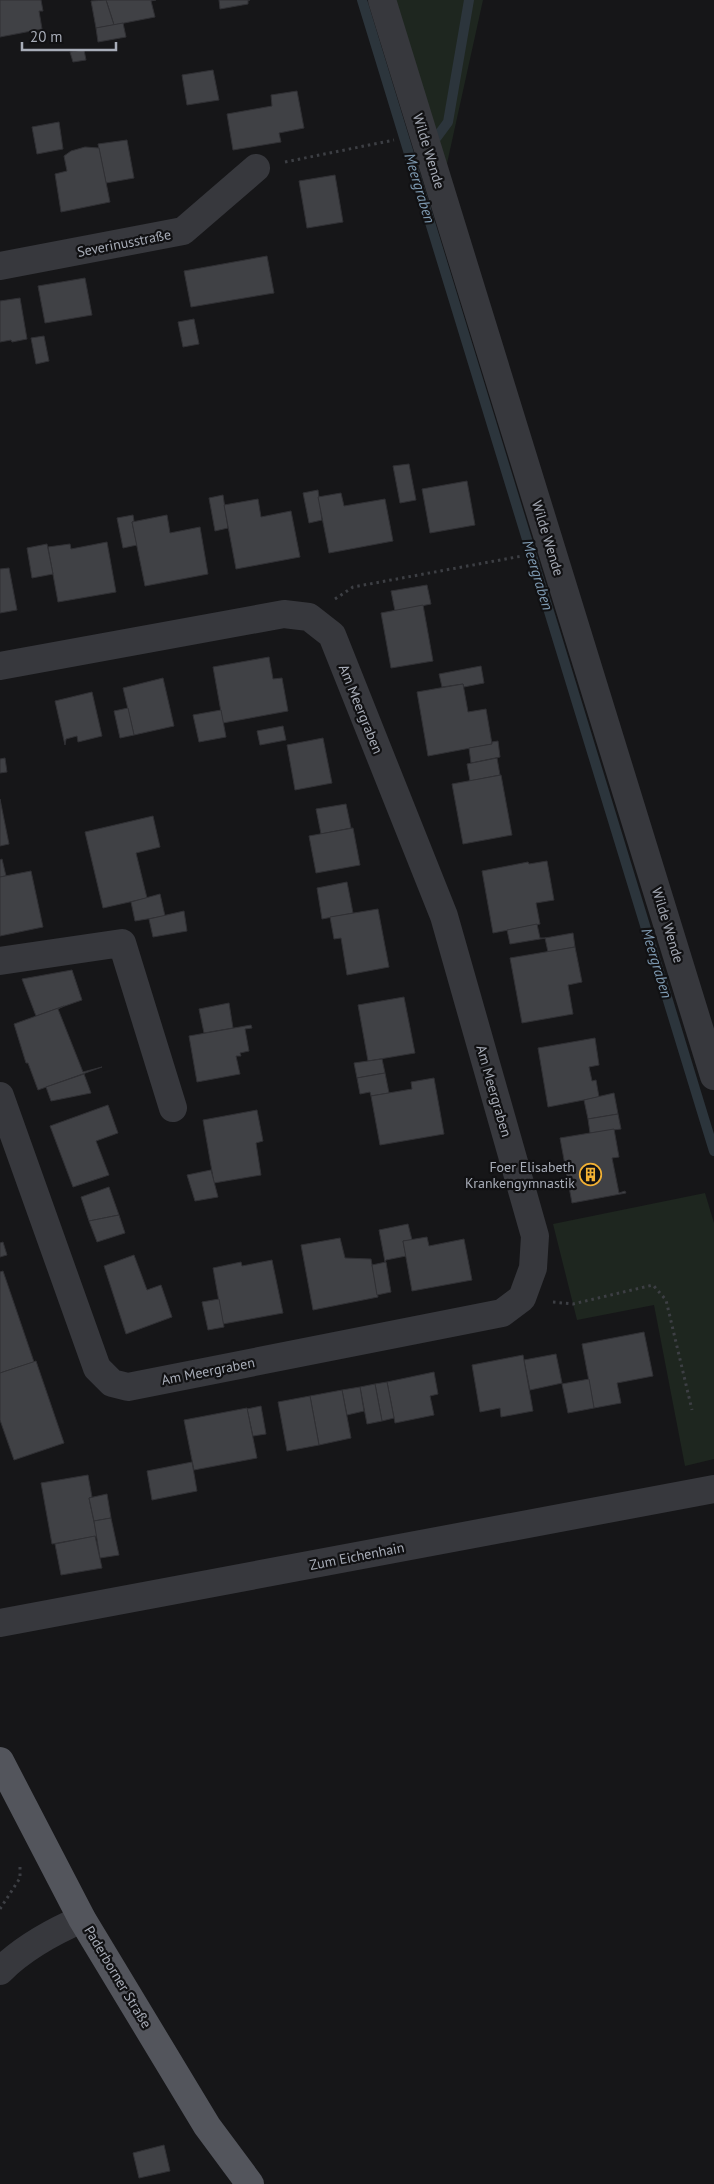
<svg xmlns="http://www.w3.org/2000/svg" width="714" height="2184" font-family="'PT Sans',sans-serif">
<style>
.green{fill:#1e261f}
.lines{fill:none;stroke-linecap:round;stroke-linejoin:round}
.stream{stroke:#2c353c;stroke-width:10}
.building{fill:#404145;stroke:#303034}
.path{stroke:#3d3f44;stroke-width:3;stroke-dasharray:2.5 4;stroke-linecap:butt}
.minor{stroke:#37383d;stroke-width:28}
.major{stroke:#53555c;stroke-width:28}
.labels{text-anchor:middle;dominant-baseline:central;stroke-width:4.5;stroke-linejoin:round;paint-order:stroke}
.street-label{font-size:14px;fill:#a8adb8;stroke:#111113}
.poi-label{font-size:14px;fill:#a8adb8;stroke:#111113;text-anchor:end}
.water-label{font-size:15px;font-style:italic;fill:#7f9bb3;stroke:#111113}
</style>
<rect width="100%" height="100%" fill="#161618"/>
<g class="green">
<polygon points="395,0 483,0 446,168"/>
<polygon points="705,1193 714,1223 714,1459 685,1466 654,1305 577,1320 553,1224"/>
</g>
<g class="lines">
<g class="stream">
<polyline points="362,0 714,1151"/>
<polyline points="431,145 448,122 469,0"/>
</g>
</g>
<g class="building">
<polygon points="0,0 41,0 43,11 39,11 42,29 0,37"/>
<polygon points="106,0 156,0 151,1 155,17 114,25"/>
<polygon points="106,0 114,25 96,28 91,1"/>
<polygon points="219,0 250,0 248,0 248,4 220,9"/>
<polygon points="123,23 126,37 98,42 96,28"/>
<polygon points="84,50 86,60 73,62 70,52"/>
<polygon points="213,70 219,100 187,105 182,75"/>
<polygon points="297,91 304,128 279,133 281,142 233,150 227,114 272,106 271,95"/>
<polygon points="59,122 63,149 37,154 32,127"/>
<polygon points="127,140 134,178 106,183 98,144"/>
<polygon points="85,147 99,148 110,202 61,212 55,174 67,171 64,156 71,151"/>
<polygon points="335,175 343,222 307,228 299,181"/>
<polygon points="267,256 274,293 191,307 184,271"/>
<polygon points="85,278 92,315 45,323 38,286"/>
<polygon points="20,298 27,339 12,342 11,340 0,342 0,301"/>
<polygon points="194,319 199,344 183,347 178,322"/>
<polygon points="44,336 49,361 36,364 31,338"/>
<polygon points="409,464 416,500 400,503 393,466"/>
<polygon points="467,481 475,525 430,533 422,489"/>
<polygon points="318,490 322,520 309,523 303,493"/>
<polygon points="341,493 344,506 385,499 393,541 329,553 318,497"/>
<polygon points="223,495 228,528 215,531 209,498"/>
<polygon points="258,499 261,517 291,511 300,557 236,569 224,505"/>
<polygon points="133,515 134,521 132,522 137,545 123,548 117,518"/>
<polygon points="167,515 170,533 200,527 208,574 145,586 132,522"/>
<polygon points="107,542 116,592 58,602 48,547 70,544 71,549"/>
<polygon points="47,544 53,574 32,578 27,548"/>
<polygon points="9,568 17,610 0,613 0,569"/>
<polygon points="427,585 431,604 395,611 391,591"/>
<polygon points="423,605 433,661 391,668 381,613"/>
<polygon points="269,657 273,679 282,678 288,711 223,723 213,667"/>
<polygon points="481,666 484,683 464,687 463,684 442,687 439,674"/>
<polygon points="163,678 174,726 134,735 123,688"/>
<polygon points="463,684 468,712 486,709 492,744 428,756 417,692"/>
<polygon points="92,692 102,736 78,742 77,736 66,739 65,745 55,701"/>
<polygon points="128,708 134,735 120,738 114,711"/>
<polygon points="221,710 226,737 199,742 193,715"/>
<polygon points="283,726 286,740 260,745 257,731"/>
<polygon points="323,738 332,783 295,790 287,745"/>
<polygon points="498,741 500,757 471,763 469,748 492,744 492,742"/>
<polygon points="5,758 7,772 0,773 0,759"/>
<polygon points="497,758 500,775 470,781 467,764"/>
<polygon points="501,775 512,835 463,844 452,784"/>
<polygon points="0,799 9,844 0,846"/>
<polygon points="346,804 351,828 321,834 316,809"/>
<polygon points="153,816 160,847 136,853 147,898 103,908 85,832"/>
<polygon points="353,828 360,865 316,873 309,836"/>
<polygon points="2,859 6,876 0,877 0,860"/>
<polygon points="547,861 554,900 536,903 540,924 493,933 482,871 528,862 529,864"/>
<polygon points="31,871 43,927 0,936 0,877"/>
<polygon points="347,882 353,913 322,919 317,888"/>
<polygon points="160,894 165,916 135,921 131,902"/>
<polygon points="378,909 389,967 347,975 341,938 334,939 330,917"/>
<polygon points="184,911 187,931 153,937 149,919"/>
<polygon points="537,924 540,938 546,938 510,944 507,930"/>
<polygon points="573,933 575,947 548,952 545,938"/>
<polygon points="575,947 582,982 568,985 573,1014 522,1023 510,958"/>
<polygon points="72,970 82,1000 36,1016 22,979"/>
<polygon points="404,997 415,1053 368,1061 358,1005"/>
<polygon points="229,1003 233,1028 204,1033 199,1009"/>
<polygon points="64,1006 58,1009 83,1072 102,1067 38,1090 28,1063 26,1063 14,1024"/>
<polygon points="251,1025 252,1028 245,1029 249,1051 240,1053 241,1056 236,1056 240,1074 197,1082 189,1036"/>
<polygon points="595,1038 599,1065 589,1067 592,1081 596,1080 599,1097 548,1107 538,1048"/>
<polygon points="382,1059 385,1073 357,1078 354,1063"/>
<polygon points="385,1073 389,1093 371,1096 370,1092 360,1094 357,1078"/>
<polygon points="84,1074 91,1093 51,1101 46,1087"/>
<polygon points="434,1078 444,1134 380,1145 371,1096 412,1089 411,1082"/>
<polygon points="614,1093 618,1114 588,1119 584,1100"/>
<polygon points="108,1105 118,1133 96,1141 109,1175 73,1187 50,1126"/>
<polygon points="257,1110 263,1141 256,1143 261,1175 214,1183 203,1120"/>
<polygon points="618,1114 621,1129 590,1133 588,1119"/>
<polygon points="614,1129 619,1157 612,1158 619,1193 625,1191 626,1193 572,1203 560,1138"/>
<polygon points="211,1170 218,1197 195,1201 187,1175"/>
<polygon points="109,1187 119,1215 89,1221 81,1197"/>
<polygon points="119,1215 125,1233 97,1242 89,1221"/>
<polygon points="408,1224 412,1240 403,1241 406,1256 386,1260 385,1262 379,1230"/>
<polygon points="427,1237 429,1246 464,1239 472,1280 412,1291 403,1241"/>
<polygon points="340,1238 345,1258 371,1259 378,1297 313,1310 301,1245"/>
<polygon points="3,1242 7,1255 0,1257 0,1243"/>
<polygon points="134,1255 147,1290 161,1285 172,1317 126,1334 104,1266"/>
<polygon points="272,1260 283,1313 223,1324 213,1268 241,1262 242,1266"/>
<polygon points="386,1262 391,1292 377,1295 372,1265"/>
<polygon points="3,1271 34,1362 0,1373 0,1272"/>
<polygon points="219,1299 224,1327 208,1330 202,1302"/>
<polygon points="644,1332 653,1376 617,1383 621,1403 594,1408 582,1344"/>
<polygon points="556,1354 562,1383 530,1390 524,1360"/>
<polygon points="523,1355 533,1411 501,1417 500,1408 480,1412 472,1365"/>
<polygon points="36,1361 64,1443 14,1460 0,1420 0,1373"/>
<polygon points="434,1372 438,1394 430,1396 434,1415 395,1423 387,1382"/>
<polygon points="589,1379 594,1408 568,1413 562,1384"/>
<polygon points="387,1382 394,1418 382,1421 375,1384"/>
<polygon points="375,1384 382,1421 367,1424 360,1387"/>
<polygon points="360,1387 364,1411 347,1415 342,1390"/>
<polygon points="342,1390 351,1438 319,1445 310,1396"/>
<polygon points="310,1396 319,1445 287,1451 278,1402"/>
<polygon points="261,1406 266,1434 253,1436 247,1409"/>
<polygon points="247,1408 257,1458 194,1470 184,1420"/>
<polygon points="192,1462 197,1491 152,1500 147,1471"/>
<polygon points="88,1475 92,1497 89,1498 97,1536 52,1544 41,1483"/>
<polygon points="107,1494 111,1518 94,1521 89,1498"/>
<polygon points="111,1518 119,1555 100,1558 94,1521"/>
<polygon points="95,1536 102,1568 61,1575 55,1544"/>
<polygon points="164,2145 170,2171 139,2178 133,2153"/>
</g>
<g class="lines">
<g class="path">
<polyline points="285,162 394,140"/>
<polyline points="335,599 353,587 522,556"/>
<polyline points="553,1302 573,1304 653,1285 666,1300 692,1410"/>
<polyline points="0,1909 20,1878 20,1867"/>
</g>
<g class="minor">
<polyline points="382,0 714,1076"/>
<polyline points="0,266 183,231 256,168"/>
<polyline points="0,666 284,614 309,617 332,635 444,916 535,1236 533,1268 522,1298 502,1313 128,1387 112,1383 97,1368 0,1096"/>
<polyline points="0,961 122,943 173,1108"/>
<polyline points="0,1623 714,1489"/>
<path d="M0 1971C23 1948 52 1932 82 1919"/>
</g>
<polyline class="major" points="0,1761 82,1919 207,2126 250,2184"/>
</g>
<defs>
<symbol id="building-ring" viewBox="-11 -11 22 22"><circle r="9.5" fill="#111113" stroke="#f2b134" stroke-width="1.5"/><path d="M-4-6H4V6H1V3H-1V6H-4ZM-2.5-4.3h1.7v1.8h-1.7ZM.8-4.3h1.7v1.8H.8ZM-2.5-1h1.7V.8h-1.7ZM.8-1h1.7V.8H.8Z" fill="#f2b134"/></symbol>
</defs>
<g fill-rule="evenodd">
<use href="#building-ring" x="578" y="1162" width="25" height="25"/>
</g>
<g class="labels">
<g class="street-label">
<text transform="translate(429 151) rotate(73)">Wilde Wende</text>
<text transform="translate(124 243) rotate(-11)">Severinusstraße</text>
<text transform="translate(548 538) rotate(73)">Wilde Wende</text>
<text transform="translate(361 709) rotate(68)">Am Meergraben</text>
<text transform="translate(668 925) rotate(73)">Wilde Wende</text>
<text transform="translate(494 1091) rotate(74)">Am Meergraben</text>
<text transform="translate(208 1371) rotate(-11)">Am Meergraben</text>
<text transform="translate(357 1556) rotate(-11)">Zum Eichenhain</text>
<text transform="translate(118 1977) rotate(59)">Paderborner Straße</text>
</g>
<g class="poi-label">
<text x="575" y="1167">Foer Elisabeth<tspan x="575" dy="16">Krankengymnastik</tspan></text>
</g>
<g class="water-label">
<text transform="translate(420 188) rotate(73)">Meergraben</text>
<text transform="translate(538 575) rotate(73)">Meergraben</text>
<text transform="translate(657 963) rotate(73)">Meergraben</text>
</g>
</g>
<path d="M22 42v8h94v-8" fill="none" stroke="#a8adb8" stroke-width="2.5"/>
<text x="30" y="42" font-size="15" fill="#a8adb8" stroke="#111113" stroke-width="4" paint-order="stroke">20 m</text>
</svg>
